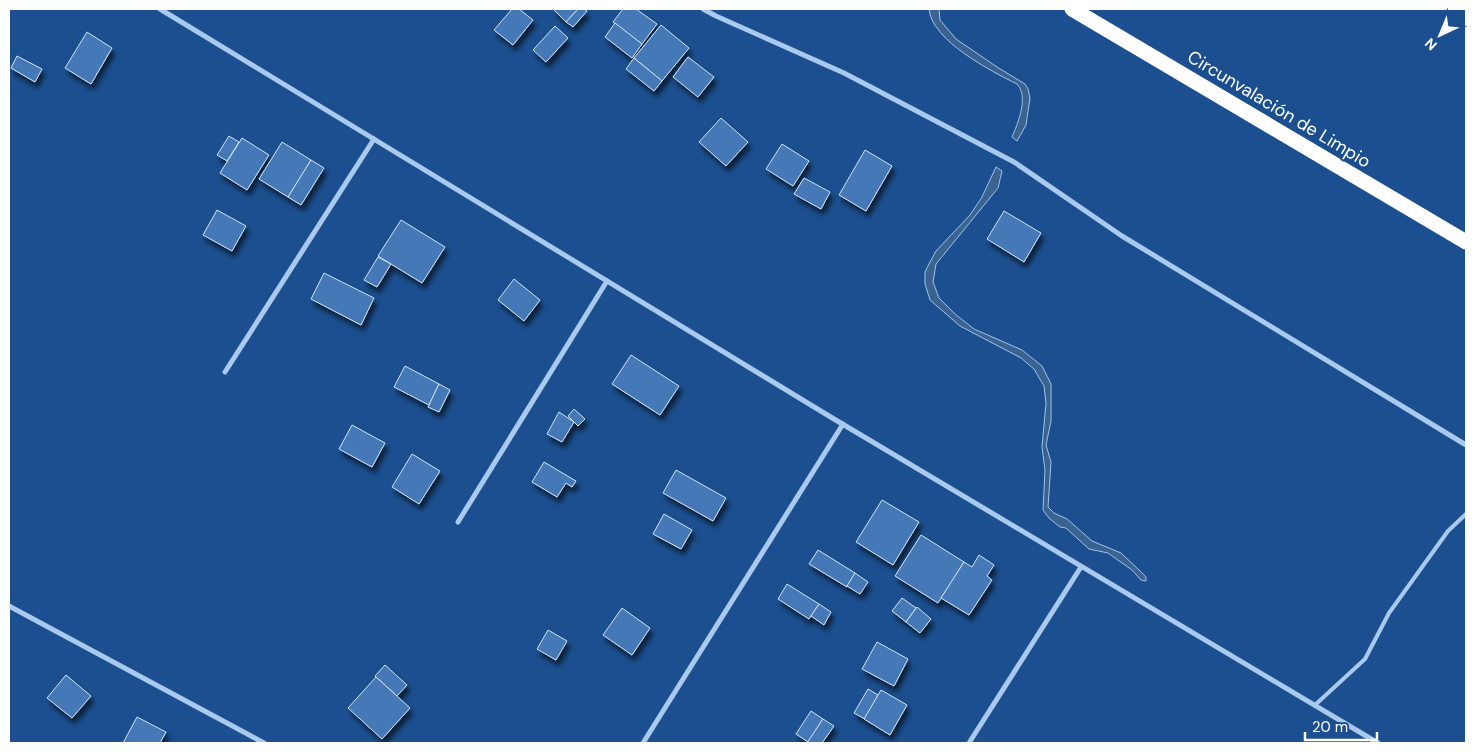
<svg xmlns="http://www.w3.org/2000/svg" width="1475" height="752" font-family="'DM Sans',sans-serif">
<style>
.water{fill:#3c6290;stroke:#9cc4f0}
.building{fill:#4478b7;stroke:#cfe3fa;filter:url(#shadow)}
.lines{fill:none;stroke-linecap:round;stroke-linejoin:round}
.lane{stroke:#a9c9ee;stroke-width:4}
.street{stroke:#a9c9ee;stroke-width:5}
.highway{stroke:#fff;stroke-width:15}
.labels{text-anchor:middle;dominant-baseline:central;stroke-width:4;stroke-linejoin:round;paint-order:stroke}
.street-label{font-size:18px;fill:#fff;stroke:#1b4f8f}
</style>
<defs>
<filter id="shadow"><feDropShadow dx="3" dy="5.5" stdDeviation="2.5" flood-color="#0009"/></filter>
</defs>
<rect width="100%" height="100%" fill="#1b4f8f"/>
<g class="water">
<path d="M929 9H939L940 20 956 39 997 67 1025 84 1028 89 1030 98 1026 125 1017 141 1012 137C1018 123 1029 97 1017 84 991 71 932 41 929 9Z"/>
<polygon points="996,167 1002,171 998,188 936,264 933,282 939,298 955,314 974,329 1022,350 1042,366 1051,384 1051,421 1046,445 1051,462 1048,507 1054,513 1067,519 1092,541 1121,553 1140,571 1146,577 1146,581 1141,580 1132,570 1108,553 1089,549 1066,528 1060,527 1049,518 1043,510 1045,470 1042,447 1046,403 1044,386 1034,369 1021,358 960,326 930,300 925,284 925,272 930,262 936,251 970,215 982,197"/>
</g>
<g class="building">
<polygon points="512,9 519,9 533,20 513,45 494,30"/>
<polygon points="553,9 578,9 566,22"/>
<polygon points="578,9 584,9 587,11 573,27 566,22"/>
<polygon points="623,9 636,9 657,24 642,44 613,22"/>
<polygon points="615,23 642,44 632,58 605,37"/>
<polygon points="661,25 689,48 662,81 634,58"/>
<polygon points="555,26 568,38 546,62 533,50"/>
<polygon points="87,32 112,48 91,84 65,68"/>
<polygon points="17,56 42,69 35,82 11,68"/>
<polygon points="688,57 714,77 698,97 673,77"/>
<polygon points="634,58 662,81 654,91 626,69"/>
<polygon points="721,118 748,142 726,166 699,142"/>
<polygon points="229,136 239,142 227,161 217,155"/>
<polygon points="242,138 269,155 247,190 220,173"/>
<polygon points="282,142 311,160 288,197 259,179"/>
<polygon points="782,144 809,161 793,186 766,169"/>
<polygon points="865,150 892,166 866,211 839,195"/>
<polygon points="311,160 324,168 301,205 288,197"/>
<polygon points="804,178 830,192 821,209 794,194"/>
<polygon points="217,210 246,226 232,251 203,235"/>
<polygon points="1004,211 1041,233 1024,262 987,239"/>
<polygon points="401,220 445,247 422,283 378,256"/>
<polygon points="378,257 391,264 377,287 364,280"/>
<polygon points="324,273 374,298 361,325 311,299"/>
<polygon points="514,279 540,300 524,321 498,300"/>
<polygon points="631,355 679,386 660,415 612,384"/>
<polygon points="405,366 439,384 429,405 394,387"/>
<polygon points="439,384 450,390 439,412 428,407"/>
<polygon points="574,409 585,419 578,426 568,416"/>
<polygon points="559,412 574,422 562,442 547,434"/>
<polygon points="352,425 385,443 372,467 339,449"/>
<polygon points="412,454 440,471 419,504 392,487"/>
<polygon points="544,462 576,481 572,487 566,483 557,497 532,482"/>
<polygon points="676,470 726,498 713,521 663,493"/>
<polygon points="882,500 919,522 893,565 856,542"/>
<polygon points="664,514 692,530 681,549 653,534"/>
<polygon points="921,535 964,562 938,603 895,576"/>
<polygon points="818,550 855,573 847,587 809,564"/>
<polygon points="979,555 994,565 987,576 992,580 969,615 941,598 964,562 972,567"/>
<polygon points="855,573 868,582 860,594 847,586"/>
<polygon points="787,584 819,604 809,619 778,599"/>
<polygon points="902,598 916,608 906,622 892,611"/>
<polygon points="819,604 831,612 824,625 811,616"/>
<polygon points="917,607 931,619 920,633 906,622"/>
<polygon points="622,608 650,628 632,655 603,635"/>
<polygon points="548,630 567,641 556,660 537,649"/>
<polygon points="877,642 908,659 894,686 862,669"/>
<polygon points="385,665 407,685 397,696 375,676"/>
<polygon points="66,675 91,696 72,718 47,698"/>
<polygon points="376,677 410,708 382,739 348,708"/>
<polygon points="868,689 878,695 865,719 854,713"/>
<polygon points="881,690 907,705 890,735 864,719"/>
<polygon points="811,711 823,719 808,742 796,734"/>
<polygon points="137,717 166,732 160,743 123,743"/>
<polygon points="823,719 834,726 822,743 807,743"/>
</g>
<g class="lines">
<polyline class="lane" points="1315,705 1365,659 1389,613 1448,531 1466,514"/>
<g class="street">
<polyline points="160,9 829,416 1378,743"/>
<polyline points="703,9 716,16 844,73 1014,162 1122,236 1466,445"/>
<polyline points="225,372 374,139"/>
<polyline points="458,522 607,281"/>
<polyline points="9,606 264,743"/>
<polyline points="643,743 843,424"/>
<polyline points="969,743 1081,567"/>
</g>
<polyline class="highway" points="1072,9 1466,242"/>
</g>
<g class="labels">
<g class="street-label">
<text transform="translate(1279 109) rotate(31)">Circunvalación de Limpio</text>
</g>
</g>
<rect width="1475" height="752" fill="none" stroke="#ffffff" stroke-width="20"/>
<g transform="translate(1440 35) rotate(224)" stroke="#1b4f8f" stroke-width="4" paint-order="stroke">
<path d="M0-4L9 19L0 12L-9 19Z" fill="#ffffff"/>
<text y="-8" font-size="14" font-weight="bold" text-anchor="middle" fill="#ffffff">N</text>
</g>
<path d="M1305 732v8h72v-8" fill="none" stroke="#ffffff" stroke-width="2.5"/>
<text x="1312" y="732" font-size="15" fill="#ffffff" stroke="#1b4f8f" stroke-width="4" paint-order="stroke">20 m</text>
</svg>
